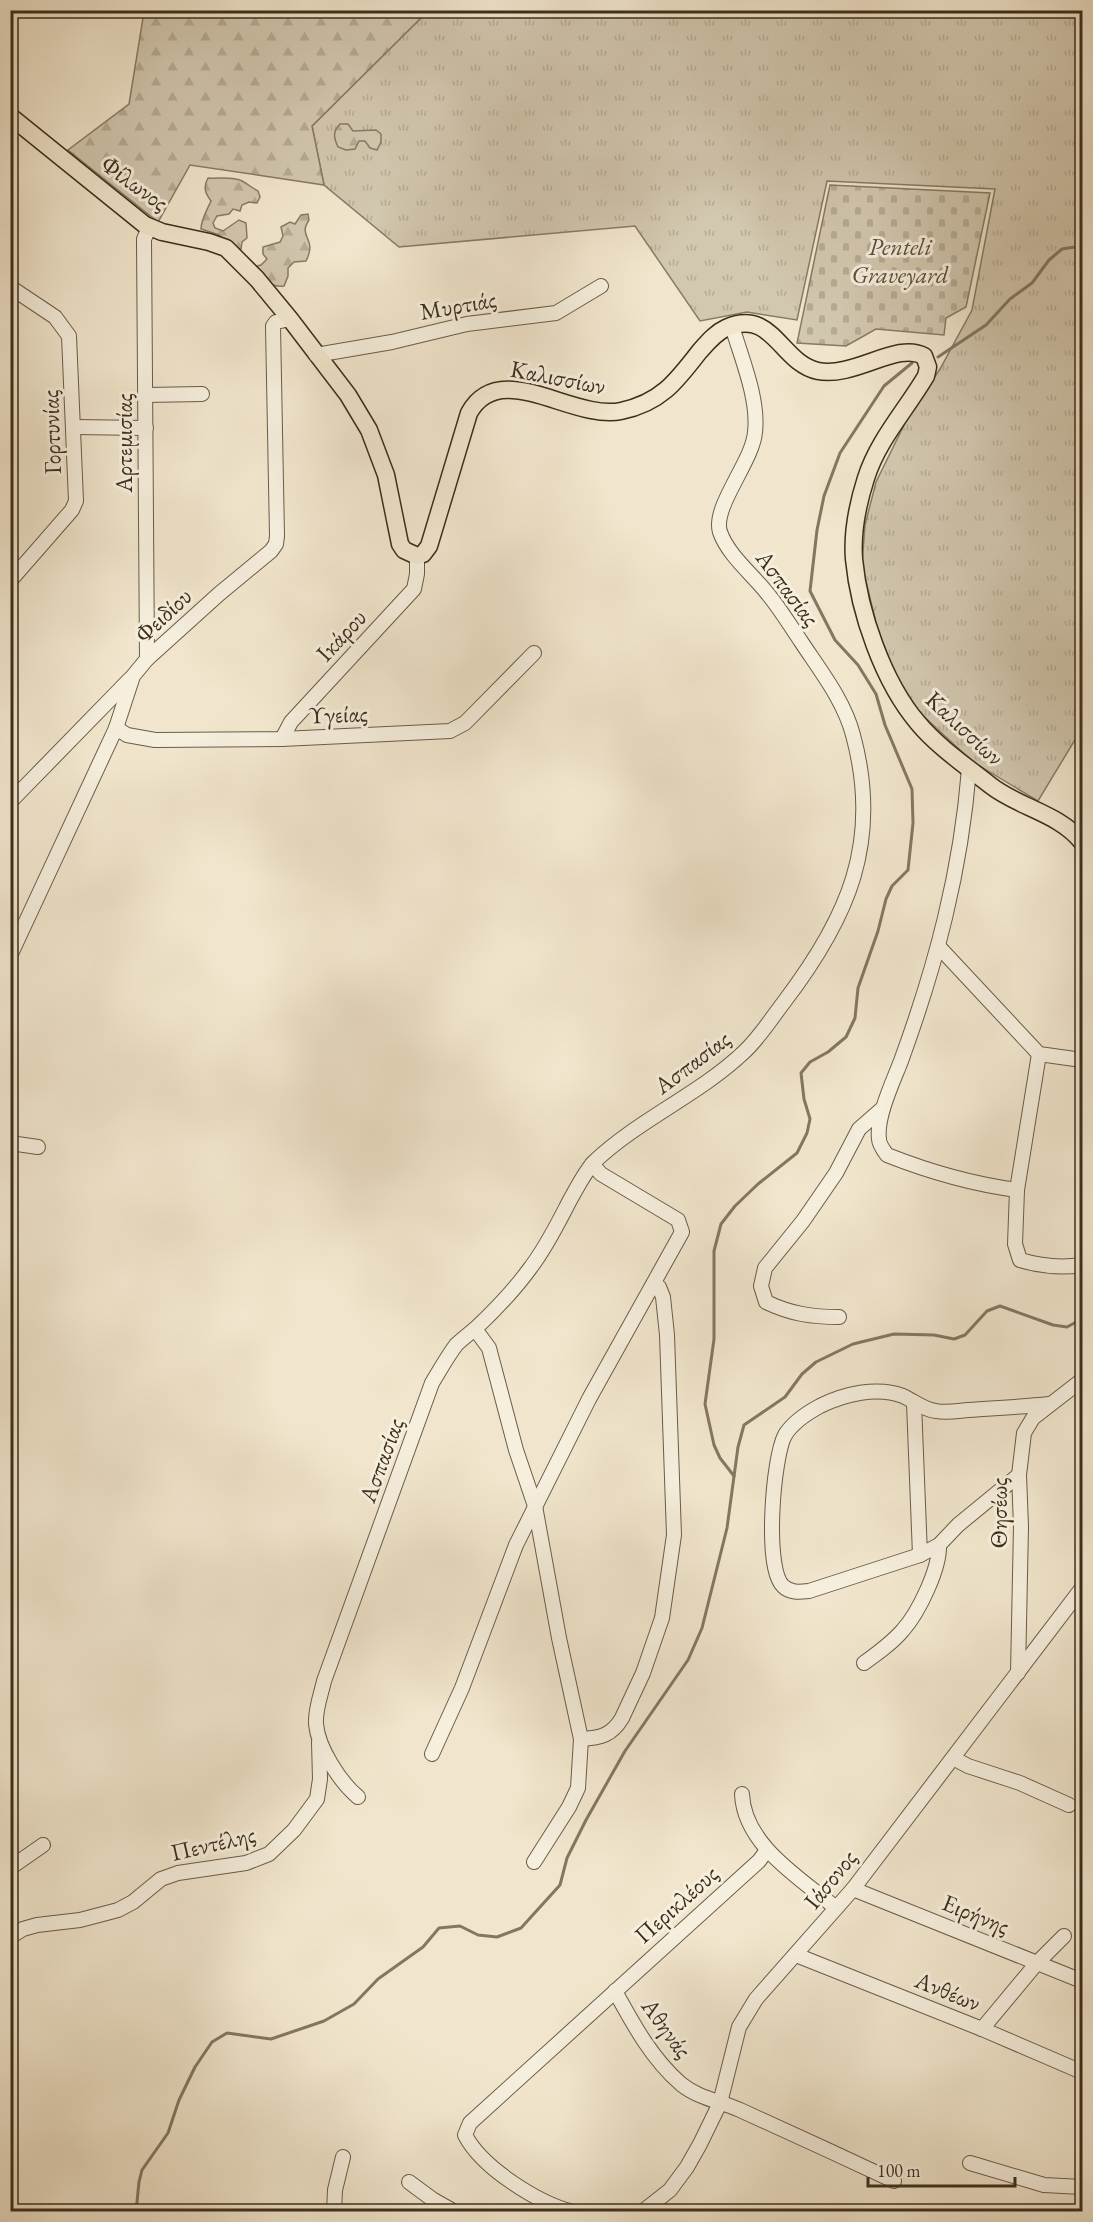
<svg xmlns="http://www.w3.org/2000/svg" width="1093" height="2222" font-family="'EB Garamond',serif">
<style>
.grass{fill:url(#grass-tufts);stroke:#887a66;stroke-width:1.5}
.forest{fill:url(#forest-firs);stroke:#887a66;stroke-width:1.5}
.cemetery{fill:url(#cemetery-stones);stroke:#887a66;stroke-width:1.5}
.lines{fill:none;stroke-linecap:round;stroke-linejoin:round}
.stream{stroke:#847762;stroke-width:3}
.minor-casing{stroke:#6a5c48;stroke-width:16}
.major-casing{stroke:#3d2e1c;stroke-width:19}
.minor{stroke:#f6efde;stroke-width:14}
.major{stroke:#f1e6cd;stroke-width:16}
.labels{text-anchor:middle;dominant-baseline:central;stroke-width:6;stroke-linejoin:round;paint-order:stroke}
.street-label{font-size:24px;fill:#3d2e1c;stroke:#f6efde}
.park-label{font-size:24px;font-style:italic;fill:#5b4d39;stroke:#f6efde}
</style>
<defs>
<pattern id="grass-tufts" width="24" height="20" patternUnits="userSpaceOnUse" patternTransform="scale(1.5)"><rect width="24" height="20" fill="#d2c7af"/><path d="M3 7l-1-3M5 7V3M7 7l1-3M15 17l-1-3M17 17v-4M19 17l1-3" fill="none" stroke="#b5ab96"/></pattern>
<pattern id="forest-firs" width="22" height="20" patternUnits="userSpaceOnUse" patternTransform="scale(1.5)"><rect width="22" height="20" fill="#d2c7af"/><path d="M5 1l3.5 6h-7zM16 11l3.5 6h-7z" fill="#b5ab96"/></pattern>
<pattern id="cemetery-stones" width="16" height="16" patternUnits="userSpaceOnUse" patternTransform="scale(1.5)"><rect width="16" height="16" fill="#d2c7af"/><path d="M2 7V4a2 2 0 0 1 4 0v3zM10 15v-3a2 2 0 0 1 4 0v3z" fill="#b5ab96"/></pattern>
</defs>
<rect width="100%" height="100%" fill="#f1e6cd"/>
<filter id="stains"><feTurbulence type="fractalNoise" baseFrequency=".00333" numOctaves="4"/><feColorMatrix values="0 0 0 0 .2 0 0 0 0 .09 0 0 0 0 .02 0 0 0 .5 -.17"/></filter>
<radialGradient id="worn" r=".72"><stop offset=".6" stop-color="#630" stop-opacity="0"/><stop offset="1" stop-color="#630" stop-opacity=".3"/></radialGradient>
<polygon class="grass" points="428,11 1082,11 1082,742 1076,738 1038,801 973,762 918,711 895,674 877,627 862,565 865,525 876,482 908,417 940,369 972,310 995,189 827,181 797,320 747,312 700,321 635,226 399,247 324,185 312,126"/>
<g class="forest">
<polygon points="149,11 428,11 312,126 324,185 190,165 158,222 68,150 129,104 143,18"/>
<path d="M340 124H348L353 131 376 130 381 134V142L377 150 370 148 365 141H359L355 149 346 150 338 147C334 138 332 132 340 124Z"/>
<path d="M208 178C219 179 232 176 242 181 248 184 252 188 258 191L260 197 257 203 249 202 242 205 240 211 233 209 229 214 217 216 213 223 215 228 223 231 239 220 246 223 247 238 242 242 241 249H233L219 235 201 229C201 220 207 210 211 201 205 193 203 187 208 178Z"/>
<path d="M308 214 309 220C297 238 318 237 306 261L294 262 288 268V276L284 286C269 288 262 277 253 267L261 265 267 259 263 254V247L280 242 283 236 281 227 290 222 295 224 301 215Z"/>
</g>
<polygon class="cemetery" points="830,185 990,193 966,307 946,318 944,335 876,329 846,346 797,343"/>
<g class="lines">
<g class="stream">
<polyline points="938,357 986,325 1010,299 1032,283 1049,260 1062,249 1081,246 1082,244"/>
<polyline points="734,1476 720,1458 714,1445 705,1404 714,1339 714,1251 721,1224 735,1206 758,1184 797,1153 807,1133 810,1119 804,1099 801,1073 810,1062 828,1052 846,1037 855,1018 858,988 878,931 886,899 892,886 908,870 913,823 912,789 885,725 876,694 858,665 835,640 810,591 817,530 824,496 840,453 884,386 912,363"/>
<polyline points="136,2212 139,2182 142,2170 168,2133 179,2100 195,2067 212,2042 227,2033 271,2039 324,2021 354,2004 378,1979 423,1947 439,1928 460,1926 478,1935 497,1937 521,1928 560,1885 567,1858 586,1820 625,1751 688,1660 702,1628 727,1528 738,1447 744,1425 785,1397 802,1374 816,1362 853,1344 894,1334 934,1335 954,1339 965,1335 987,1311 1000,1306 1053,1325 1067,1327 1082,1319"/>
</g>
<defs>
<g id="minor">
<polyline points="10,287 55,317 69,336 76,501 72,510 10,581"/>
<polyline points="316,355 392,342 467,324 556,313 601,286"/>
<polyline points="146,395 202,394"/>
<polyline points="73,427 146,428"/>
<polyline points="147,659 144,239 149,228"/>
<polyline points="116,728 127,735 155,740 282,739 450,731 465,723 534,653"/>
<polyline points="282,739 291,722 414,589 417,574 417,556"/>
<path d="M969 769C961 871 936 965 901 1061 893 1082 876 1117 879 1139 879 1144 884 1151 887 1155 930 1172 972 1184 1017 1190"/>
<polyline points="10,802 130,679"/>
<polyline points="939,947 1039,1054 1082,1060"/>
<polyline points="10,956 116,728 133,676 147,659 219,594 271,551 276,544 277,536 273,326 276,322 290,319"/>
<path d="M1039 1054 1017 1190 1015 1244 1020 1260C1040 1266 1062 1268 1082 1265"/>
<polyline points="10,1143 38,1147"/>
<path d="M839 1317C812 1317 791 1314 766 1302L761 1286 765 1268 803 1221 836 1173 859 1129 883 1108"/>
<polyline points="475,1329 489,1348 516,1450 535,1506 559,1638 581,1739 578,1788 569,1807 534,1862"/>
<polyline points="914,1403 920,1555"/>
<path d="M1019 1475 958 1525 939 1545 920 1555 809 1591C799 1592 790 1593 783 1586 764 1568 773 1457 785 1435 793 1422 807 1413 820 1406 844 1394 877 1386 903 1396 914 1401 924 1410 936 1411 946 1413 957 1411 968 1410 995 1408 1022 1407 1049 1404"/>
<path d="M864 1663C878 1653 892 1643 903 1630 919 1612 940 1568 939 1545"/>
<polyline points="1018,1673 1021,1526 1019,1475 1024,1433 1033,1418 1082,1380"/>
<path d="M581 1739C601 1738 612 1735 622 1718L643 1673 662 1618 674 1535 667 1335 663 1297 659 1287 654 1284"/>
<polyline points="432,1754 462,1688 516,1545 589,1399 682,1232 678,1220 601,1174 592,1164"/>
<polyline points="953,1758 968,1766 1020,1783 1069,1805"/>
<path d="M742 1794C744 1845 800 1878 836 1908"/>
<path d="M358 1797C340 1782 318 1748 316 1724 315 1709 321 1695 324 1681L432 1383C440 1370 447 1357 456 1345 462 1339 469 1334 476 1328 495 1310 516 1288 531 1267 547 1246 558 1223 570 1200 577 1188 584 1173 594 1162 638 1120 700 1094 744 1052 760 1037 771 1019 784 1002 848 918 882 842 853 735 844 700 819 669 800 640 789 624 779 607 767 593 752 574 728 555 720 532 712 507 753 461 755 432 759 399 741 357 732 326"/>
<polyline points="10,1868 43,1845"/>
<polyline points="853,1889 1082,1981"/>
<polyline points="10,1937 23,1929 37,1925 80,1920 118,1910 133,1902 161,1879 178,1873 246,1863 269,1854 294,1830 317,1799 320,1779 319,1742"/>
<polyline points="796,1955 982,2029 1082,2072"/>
<path d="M615 1991C633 2024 652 2059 681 2084 698 2098 720 2101 740 2110 791 2133 843 2157 894 2181"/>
<polyline points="982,2029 1037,1963 1064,1936"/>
<polyline points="970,2163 1044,2185 1082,2187"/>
<polyline points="409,2182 432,2199 455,2212"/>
<polyline points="334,2212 335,2190 343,2157"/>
<path d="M573 2212C538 2203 482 2168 465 2135L470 2123 759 1861 767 1850"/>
<polyline points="642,2212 670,2190 687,2167 700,2144 720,2103 739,2027 756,1999 853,1889 1082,1588"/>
</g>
<path id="major" d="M10 116 145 225 162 232 209 242 226 248 257 279 290 319 348 395 369 430 386 475 400 544 404 550 417 556 423 554 429 546 469 413C500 357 572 421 621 411 660 403 676 382 699 352 707 343 715 333 726 328 773 307 780 363 818 371 855 378 897 341 924 356L928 367 926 376C906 410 878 440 866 478 858 503 852 533 854 559 859 612 883 682 918 723 937 746 966 766 990 785 1019 808 1059 813 1082 842"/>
</defs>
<use href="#minor" class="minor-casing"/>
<use href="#major" class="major-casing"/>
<use href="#minor" class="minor"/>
<use href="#major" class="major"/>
</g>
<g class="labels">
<g class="street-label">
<text transform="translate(135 183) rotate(36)">Φίλωνος</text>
<text transform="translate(458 305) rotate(-10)">Μυρτιάς</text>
<text transform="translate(558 377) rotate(11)">Καλισσίων</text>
<text transform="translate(51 432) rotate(-92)">Γορτυνίας</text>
<text transform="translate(123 443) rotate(-90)">Αρτεμισίας</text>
<text transform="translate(788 588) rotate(53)">Ασπασίας</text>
<text transform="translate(163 615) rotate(-43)">Φειδίου</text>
<text transform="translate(341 635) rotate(-47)">Ικάρου</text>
<text transform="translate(338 714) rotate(-2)">Υγείας</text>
<text transform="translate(965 728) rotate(43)">Καλισσίων</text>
<text transform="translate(692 1062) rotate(-37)">Ασπασίας</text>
<text transform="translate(381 1460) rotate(-70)">Ασπασίας</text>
<text transform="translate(998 1513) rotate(-90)">Θησέως</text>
<text transform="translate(213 1843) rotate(-13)">Πεντέλης</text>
<text transform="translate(830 1879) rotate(-51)">Ιάσονος</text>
<text transform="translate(676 1904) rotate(-42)">Περικλέους</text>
<text transform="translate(976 1914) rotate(22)">Ειρήνης</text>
<text transform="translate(948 1991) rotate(22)">Ανθέων</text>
<text transform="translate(667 2028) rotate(54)">Αθηνάς</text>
</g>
<g class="park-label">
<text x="900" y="246">Penteli<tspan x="900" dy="28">Graveyard</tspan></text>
</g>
</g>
<rect width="1093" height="2222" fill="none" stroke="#f1e6cd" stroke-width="36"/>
<rect x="12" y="12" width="1069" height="2198" fill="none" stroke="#3d2e1c" stroke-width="3"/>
<rect x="18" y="18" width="1057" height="2186" fill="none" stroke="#3d2e1c" stroke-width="1.5"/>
<path d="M868 2177v9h147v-9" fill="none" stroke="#3d2e1c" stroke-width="3"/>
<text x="877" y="2177" font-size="18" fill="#3d2e1c" stroke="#f6efde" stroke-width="4.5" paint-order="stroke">100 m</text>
<rect width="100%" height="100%" filter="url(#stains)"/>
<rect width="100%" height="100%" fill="url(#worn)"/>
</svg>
